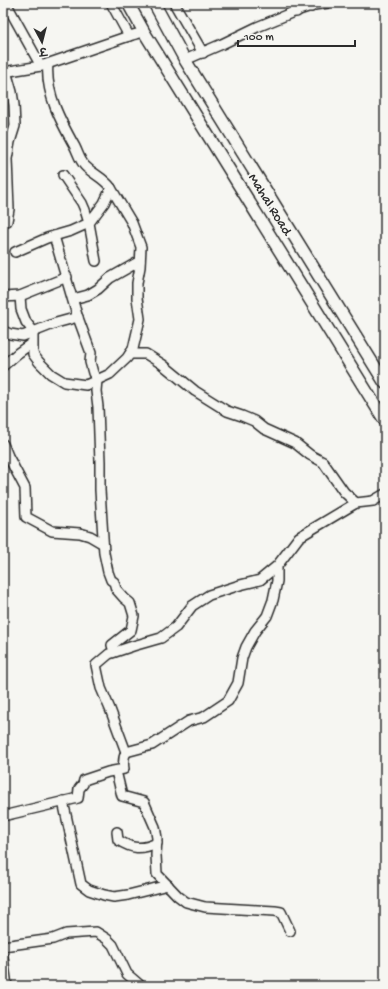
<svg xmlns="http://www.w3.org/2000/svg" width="388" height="989" font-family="'Gochi Hand','Playpen Sans Deva',sans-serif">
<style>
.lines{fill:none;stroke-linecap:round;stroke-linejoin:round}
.minor-casing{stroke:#2b2b2b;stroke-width:12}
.major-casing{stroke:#2b2b2b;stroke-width:14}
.minor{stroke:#f6f6f2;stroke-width:9}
.major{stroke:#f6f6f2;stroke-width:11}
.labels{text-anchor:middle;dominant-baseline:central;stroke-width:4;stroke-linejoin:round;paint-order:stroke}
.street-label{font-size:14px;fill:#2b2b2b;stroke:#f6f6f2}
</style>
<rect width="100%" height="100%" fill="#f6f6f2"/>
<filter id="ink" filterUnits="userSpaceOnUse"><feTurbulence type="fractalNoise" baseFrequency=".025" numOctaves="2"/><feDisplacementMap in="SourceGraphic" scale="8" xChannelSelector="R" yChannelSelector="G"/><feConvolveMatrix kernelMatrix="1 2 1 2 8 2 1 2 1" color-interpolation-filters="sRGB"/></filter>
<g filter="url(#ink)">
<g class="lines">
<defs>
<g id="minor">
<polyline points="6,3 41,66"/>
<polyline points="111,3 129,36"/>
<polyline points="174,3 203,53"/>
<polyline points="185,60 222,44 257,27 296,11 314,5 328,3"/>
<polyline points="3,72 41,66 129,36 144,32"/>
<polyline points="3,222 7,221 9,209 7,159 10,142 15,126 14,105 12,92 6,71"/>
<polyline points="54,236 77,315 91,353 90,362 93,373 97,380 96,391 98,407 100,462 100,490 104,553 108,572 111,580 114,582 116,589 124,598 130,603 134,616 131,630 112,645 114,652"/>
<polyline points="15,252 47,238 71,231 89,223 85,210 82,203 63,175"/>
<polyline points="96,261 89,223 104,203 111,188"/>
<path d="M20 296 21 309 26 322 33 331V354L39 362 51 374 64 382 86 385 110 374 127 358 133 349 140 319 137 298V283L140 267 141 247 132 223 111 188C104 178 93 174 85 166 80 161 78 153 75 147 61 122 45 93 48 64"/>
<polyline points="3,297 20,296 67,277"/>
<polyline points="73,299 88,295 98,289 110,278 140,261"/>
<polyline points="3,331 10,334 23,336 56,323 78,317"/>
<polyline points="130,354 146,354 162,364 195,391 227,411 242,416 254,421 264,429 295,443 310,455 323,462 344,492 356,503 373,501 385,494"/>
<polyline points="3,366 18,353 32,343"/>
<polyline points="3,444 8,456 25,488 26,517 52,531 80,533 90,536 102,543"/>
<polyline points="277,566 277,581 273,600 267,616 255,631 246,647 242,658 238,683 228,701 204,717 189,721 152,745 126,752 110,709 101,688 96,665 109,654 133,646 161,638 176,627 192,606 209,595 240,585 260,580 277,566 299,537 356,503"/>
<polyline points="116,771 122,796 144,802 155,827 157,838 156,855 157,874 178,896 186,902 205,907 275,911 281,912 290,931"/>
<polyline points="63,801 81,884 89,890 104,895 114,897 128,895 168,885"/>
<path d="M3 816 78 798 79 789 83 784 84 780 108 772 124 769C123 763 123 758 126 752"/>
<path d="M117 832 118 840C132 849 141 850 157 843"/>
<polyline points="3,946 53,939 66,934 96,932 107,939 113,945 127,974 141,986"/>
<polyline points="3,957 7,986"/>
</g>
<g id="major">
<polyline points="128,3 144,32 385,421"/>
<polyline points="154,3 185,60 385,383"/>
<polyline points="292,3 296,11"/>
<polyline points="310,3 311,6"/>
</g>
</defs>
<use href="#minor" class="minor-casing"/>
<use href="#major" class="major-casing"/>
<use href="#minor" class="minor"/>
<use href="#major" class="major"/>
</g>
</g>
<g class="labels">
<g class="street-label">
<text transform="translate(269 205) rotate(58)">Mahal Road</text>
</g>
</g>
<rect width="388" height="989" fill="none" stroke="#f6f6f2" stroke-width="16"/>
<rect x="8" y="8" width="372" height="973" fill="none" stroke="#2b2b2b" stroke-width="1.5" filter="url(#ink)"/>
<g transform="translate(42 42) rotate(173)" stroke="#f6f6f2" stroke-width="3" paint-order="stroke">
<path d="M0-3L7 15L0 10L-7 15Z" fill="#2b2b2b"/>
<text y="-6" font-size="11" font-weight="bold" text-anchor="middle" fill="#2b2b2b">उ</text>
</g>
<path d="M238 40v6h117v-6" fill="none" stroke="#2b2b2b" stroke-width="2"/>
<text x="244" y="40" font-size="12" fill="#2b2b2b" stroke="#f6f6f2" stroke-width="3" paint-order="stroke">100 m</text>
</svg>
